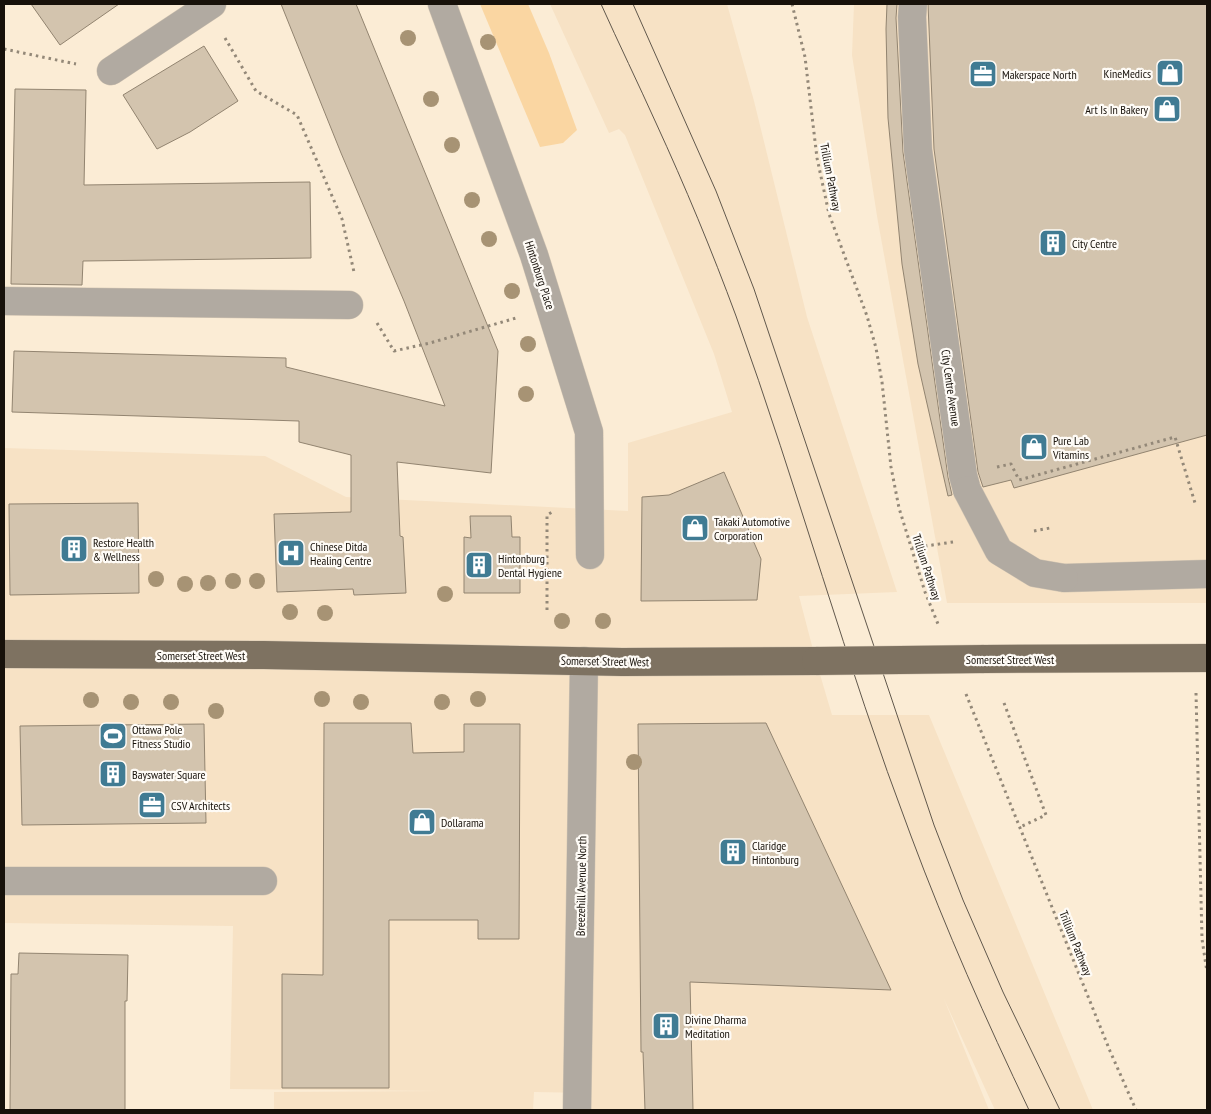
<svg xmlns="http://www.w3.org/2000/svg" width="1211" height="1114" font-family="'PT Sans Narrow',sans-serif">
<style>
.built{fill:#f7e2c5}
.green{fill:#fad6a2}
.building{fill:#d3c4ae;stroke:#928470}
.lines{fill:none;stroke-linecap:round;stroke-linejoin:round}
.minor-casing{stroke:#d7c9b5;stroke-width:29}
.major-casing{stroke:#d7c9b5;stroke-width:29}
.path{stroke:#938878;stroke-width:3;stroke-dasharray:2.5 4;stroke-linecap:butt}
.minor{stroke:#b1aaa1;stroke-width:28}
.major{stroke:#7e7261;stroke-width:28}
.tram{stroke:#61584c;stroke-width:1}
.minor-bridge-casing{stroke:#d7c9b5;stroke-width:29;stroke-linecap:butt}
.major-bridge-casing{stroke:#d7c9b5;stroke-width:29;stroke-linecap:butt}
.minor-bridge{stroke:#b1aaa1;stroke-width:28}
.major-bridge{stroke:#7e7261;stroke-width:28}
.tree{fill:#a79374}
.labels{text-anchor:middle;dominant-baseline:central;stroke-width:4.5;stroke-linejoin:round;paint-order:stroke}
.poi-label{font-size:12px;fill:#17110a;stroke:#fefbf6;text-anchor:start}
.street-label{font-size:12px;fill:#17110a;stroke:#fefbf6}
</style>
<rect width="100%" height="100%" fill="#fbecd5"/>
<g class="built">
<polygon points="550,4 727,4 754,101 807,317 897,592 799,596 816,661 832,715 929,715 1093,1110 995,1110 944,999 989,1110 590,1110 590,1093 534,1092 533,1110 274,1110 274,1092 443,1091 230,1089 233,926 4,923 4,448 265,456 346,497 628,511 628,443 732,412 714,354 625,135 619,129 609,133"/>
<polygon points="854,4 1207,4 1207,603 947,603 877,216 852,55"/>
</g>
<polygon class="green" points="480,4 528,4 549,53 577,130 563,143 540,147"/>
<g class="building">
<polygon points="31,4 119,4 60,45"/>
<polygon points="281,4 356,4 498,351 491,473 397,462 400,536 403,537 406,593 354,595 353,589 277,592 274,514 351,512 351,455 299,442 299,421 12,412 14,351 286,358 286,367 445,406 404,301 341,153"/>
<polygon points="887,4 897,4 896,18 903,152 948,477 952,495 948,496 918,364 902,264 888,118 886,29"/>
<polygon points="928,4 1207,4 1207,435 1014,488 1011,480 983,487 978,472 934,149"/>
<polygon points="204,46 238,101 190,132 157,149 123,95"/>
<polygon points="15,89 86,90 84,185 310,182 311,258 83,261 82,285 11,284"/>
<polygon points="724,472 761,559 757,600 641,601 642,497 669,495"/>
<polygon points="138,503 139,593 10,595 9,504"/>
<polygon points="470,516 511,516 512,537 520,537 520,593 464,593 464,537 471,538"/>
<polygon points="324,723 411,723 413,753 464,752 464,724 520,724 519,939 478,939 478,920 389,920 389,1088 282,1088 282,974 323,975"/>
<polygon points="766,723 891,990 690,982 693,1110 645,1110 643,1052 641,1052 638,724"/>
<polygon points="204,724 206,823 22,825 20,726"/>
<polygon points="19,953 128,955 127,1001 125,1001 125,1110 10,1110 11,974 18,974"/>
</g>
<g class="lines">
<defs>
<g id="minor">
<polyline points="442,4 534,255 589,432 590,555"/>
<polyline points="913,4 912,17 918,150 963,475 967,490"/>
<polyline points="111,71 212,4"/>
<polyline points="4,301 349,305"/>
<polyline points="1064,578 1207,574"/>
<polyline points="4,881 263,881"/>
<polyline points="577,1110 584,661"/>
</g>
<g id="major">
<polyline points="4,654 264,655 622,662 816,661"/>
<polyline points="984,659 1207,658"/>
</g>
</defs>
<use href="#minor" class="minor-casing"/>
<use href="#major" class="major-casing"/>
<g class="path">
<polyline points="792,4 805,57 817,158 829,214 867,316 876,348 882,382 891,467 899,508 925,592 938,624"/>
<polyline points="225,38 256,91 297,115 342,219 354,272"/>
<polyline points="4,49 76,64"/>
<polyline points="377,323 394,351 430,343 516,318"/>
<polyline points="997,467 1011,464 1019,480 1175,437 1195,503"/>
<polyline points="1034,531 1050,528"/>
<polyline points="912,548 953,542"/>
<polyline points="547,610 547,515 554,511"/>
<polyline points="1196,693 1202,939 1207,972"/>
<polyline points="966,694 1110,1051 1136,1110"/>
<polyline points="1004,703 1046,815 1020,827"/>
</g>
<use href="#minor" class="minor"/>
<use href="#major" class="major"/>
<g class="tram">
<path d="M601 4C619 44 638 83 656 123 685 186 712 251 736 316 798 488 846 665 911 836 946 930 986 1020 1029 1110"/>
<polyline points="633,4 716,191 754,289 934,825 963,900 1003,992 1060,1110"/>
</g>
<defs>
<polyline id="minor-bridge" points="967,490 999,551 1035,573 1064,578"/>
<polyline id="major-bridge" points="816,661 984,659"/>
</defs>
<use href="#minor-bridge" class="minor-bridge-casing"/>
<use href="#major-bridge" class="major-bridge-casing"/>
<use href="#minor-bridge" class="minor-bridge"/>
<use href="#major-bridge" class="major-bridge"/>
</g>
<g class="tree">
<circle cx="408" cy="38" r="8"/>
<circle cx="488" cy="42" r="8"/>
<circle cx="431" cy="99" r="8"/>
<circle cx="452" cy="145" r="8"/>
<circle cx="472" cy="200" r="8"/>
<circle cx="489" cy="239" r="8"/>
<circle cx="512" cy="291" r="8"/>
<circle cx="528" cy="344" r="8"/>
<circle cx="526" cy="394" r="8"/>
<circle cx="156" cy="579" r="8"/>
<circle cx="233" cy="581" r="8"/>
<circle cx="257" cy="581" r="8"/>
<circle cx="208" cy="583" r="8"/>
<circle cx="185" cy="584" r="8"/>
<circle cx="445" cy="594" r="8"/>
<circle cx="290" cy="612" r="8"/>
<circle cx="325" cy="613" r="8"/>
<circle cx="562" cy="621" r="8"/>
<circle cx="603" cy="621" r="8"/>
<circle cx="322" cy="699" r="8"/>
<circle cx="478" cy="699" r="8"/>
<circle cx="91" cy="700" r="8"/>
<circle cx="131" cy="702" r="8"/>
<circle cx="171" cy="702" r="8"/>
<circle cx="361" cy="702" r="8"/>
<circle cx="442" cy="702" r="8"/>
<circle cx="216" cy="711" r="8"/>
<circle cx="634" cy="762" r="8"/>
</g>
<defs>
<symbol id="shop-square" viewBox="-11 -11 22 22"><rect x="-9" y="-9" width="18" height="18" rx="4" fill="#407b93" stroke="#fefbf6"/><path d="M-5-2.5h2.3a2.7 3.5 0 0 1 5.4 0H5L5.5 6h-11ZM-1.5-2.5h3a1.5 2.3 0 0 0-3 0Z" fill="#fff"/></symbol>
<symbol id="office-square" viewBox="-11 -11 22 22"><rect x="-9" y="-9" width="18" height="18" rx="4" fill="#407b93" stroke="#fefbf6"/><path d="M-6-3h4V-5.5h4V-3h4V5H-6ZM-1-4.5V-3h2v-1.5ZM-6 0V1H6V0Z" fill="#fff"/></symbol>
<symbol id="building-square" viewBox="-11 -11 22 22"><rect x="-9" y="-9" width="18" height="18" rx="4" fill="#407b93" stroke="#fefbf6"/><path d="M-4-6H4V6H1V3H-1V6H-4ZM-2.5-4.3h1.7v1.8h-1.7ZM.8-4.3h1.7v1.8H.8ZM-2.5-1h1.7V.8h-1.7ZM.8-1h1.7V.8H.8Z" fill="#fff"/></symbol>
<symbol id="hospital-square" viewBox="-11 -11 22 22"><rect x="-9" y="-9" width="18" height="18" rx="4" fill="#407b93" stroke="#fefbf6"/><path d="M-5-5h3v3.5h4V-5h3V5h-3V1.5h-4V5h-3Z" fill="#fff"/></symbol>
<symbol id="stadium-square" viewBox="-11 -11 22 22"><rect x="-9" y="-9" width="18" height="18" rx="4" fill="#407b93" stroke="#fefbf6"/><path d="M0-5a6.5 5 0 1 0 0 10a6.5 5 0 1 0 0-10ZM-3.5-1.8h7v3.6h-7Z" fill="#fff"/></symbol>
</defs>
<g fill-rule="evenodd">
<use href="#shop-square" x="1154" y="57" width="32" height="32"/>
<use href="#office-square" x="967" y="58" width="32" height="32"/>
<use href="#shop-square" x="1151" y="93" width="32" height="32"/>
<use href="#building-square" x="1037" y="227" width="32" height="32"/>
<use href="#shop-square" x="1018" y="431" width="32" height="32"/>
<use href="#shop-square" x="679" y="512" width="32" height="32"/>
<use href="#building-square" x="58" y="533" width="32" height="32"/>
<use href="#hospital-square" x="275" y="537" width="32" height="32"/>
<use href="#building-square" x="463" y="549" width="32" height="32"/>
<use href="#stadium-square" x="97" y="720" width="32" height="32"/>
<use href="#building-square" x="97" y="758" width="32" height="32"/>
<use href="#office-square" x="136" y="789" width="32" height="32"/>
<use href="#shop-square" x="406" y="806" width="32" height="32"/>
<use href="#building-square" x="717" y="836" width="32" height="32"/>
<use href="#building-square" x="650" y="1010" width="32" height="32"/>
</g>
<g class="labels">
<g class="poi-label">
<text x="1151" y="73" text-anchor="end">KineMedics</text>
<text x="1002" y="74">Makerspace North</text>
<text x="1148" y="109" text-anchor="end">Art Is In Bakery</text>
<text x="1072" y="243">City Centre</text>
<text x="1053" y="440">Pure Lab<tspan x="1053" dy="14">Vitamins</tspan></text>
<text x="714" y="521">Takaki Automotive<tspan x="714" dy="14">Corporation</tspan></text>
<text x="93" y="542">Restore Health<tspan x="93" dy="14">&amp; Wellness</tspan></text>
<text x="310" y="546">Chinese Ditda<tspan x="310" dy="14">Healing Centre</tspan></text>
<text x="498" y="558">Hintonburg<tspan x="498" dy="14">Dental Hygiene</tspan></text>
<text x="132" y="729">Ottawa Pole<tspan x="132" dy="14">Fitness Studio</tspan></text>
<text x="132" y="774">Bayswater Square</text>
<text x="171" y="805">CSV Architects</text>
<text x="441" y="822">Dollarama</text>
<text x="752" y="845">Claridge<tspan x="752" dy="14">Hintonburg</tspan></text>
<text x="685" y="1019">Divine Dharma<tspan x="685" dy="14">Meditation</tspan></text>
</g>
<g class="street-label">
<text transform="translate(831 177) rotate(79)">Trillium Pathway</text>
<text transform="translate(540 275) rotate(72)">Hintonburg Place</text>
<text transform="translate(951 388) rotate(82)">City Centre Avenue</text>
<text transform="translate(927 567) rotate(72)">Trillium Pathway</text>
<text x="201" y="655">Somerset Street West</text>
<text x="1010" y="659">Somerset Street West</text>
<text transform="translate(605 661) rotate(1)">Somerset Street West</text>
<text transform="translate(581 886) rotate(-89)">Breezehill Avenue North</text>
<text transform="translate(1076 943) rotate(68)">Trillium Pathway</text>
</g>
</g>
<rect width="1211" height="1114" fill="none" stroke="#17110a" stroke-width="10"/>
</svg>
